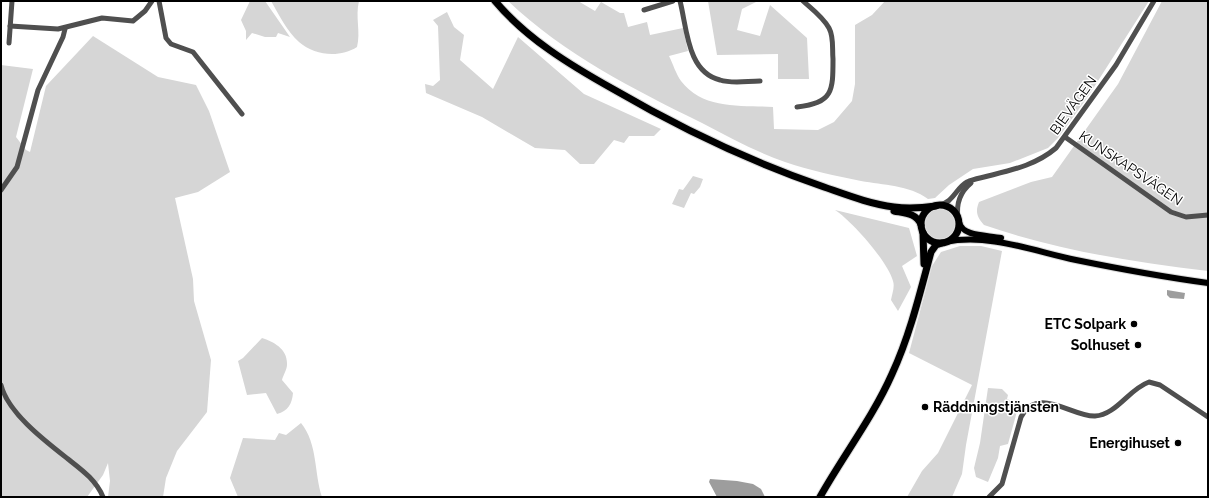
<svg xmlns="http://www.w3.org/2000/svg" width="1209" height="498" font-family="Raleway,sans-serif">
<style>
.green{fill:#d6d6d6}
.water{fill:#9d9d9d}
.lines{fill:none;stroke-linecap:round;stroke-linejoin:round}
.major-casing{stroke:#dbdbdb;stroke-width:8}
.highway-casing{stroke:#dbdbdb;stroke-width:9}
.minor{stroke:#4f4f4f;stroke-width:5}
.major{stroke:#000;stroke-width:6}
.highway{stroke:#000;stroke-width:7}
.poi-dot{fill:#000;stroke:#fff;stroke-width:1.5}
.labels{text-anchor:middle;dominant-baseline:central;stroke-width:3;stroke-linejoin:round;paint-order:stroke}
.street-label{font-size:14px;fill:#000;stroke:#fff}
.poi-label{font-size:14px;font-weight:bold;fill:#000;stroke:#fff;text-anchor:end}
</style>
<rect width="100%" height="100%" fill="#fff"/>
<g class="green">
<polygon points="250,1 265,1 290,37 278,33 276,37 265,37 252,33 246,40 246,31 241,20"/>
<path d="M271 1H359C355 17 361 32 357 47 340 58 315 56 299 42 287 31 279 15 271 1Z"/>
<path d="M508 1H578L595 11 601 2 620 13H624L628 27 647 22 650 35 683 28 688 51 669 56C673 64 676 74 681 81 703 110 741 105 773 107L774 129 818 130 834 122 852 101 855 84V25L872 15 885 1H1149L1089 95 1058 138 1048 148 1010 163 973 169 949 185 935 198 928 199C909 185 883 185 861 181 836 176 809 170 785 162 756 152 729 137 702 123 633 89 564 54 508 1Z"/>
<polygon points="708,1 758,1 742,9 737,30 760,36 770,5 807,38 809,79 778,79 778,54 717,55"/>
<path d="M1162 1H1208V271C1132 262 1056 250 984 225 977 217 975 212 979 202L1031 182 1052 177 1118 84Z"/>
<polygon points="447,12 454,27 464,35 460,60 493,89 518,37 584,94 661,129 654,136 629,136 624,143 614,140 594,164 580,164 565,150 535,148 482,117 426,93 425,84 433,86 440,80 438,26 433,20"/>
<polygon points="93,36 158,77 196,85 209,111 230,172 198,192 175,198 193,279 194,301 211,360 207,412 177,451 166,478 163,497 108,497 110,481 108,463 103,475 87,497 1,497 1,65 33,69 16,137 26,150 30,152 46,86"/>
<polygon points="693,176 703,179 700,187 694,194 691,193 684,208 672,204 679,189 683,190"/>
<circle cx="940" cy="224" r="15"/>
<path d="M835 210 909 228 917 256 902 266 911 287 898 311 891 300C892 294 895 287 893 281 888 262 852 221 835 210Z"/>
<polygon points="960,246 981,246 1002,251 966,445 962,474 952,497 907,497 922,471 938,453 972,385 909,353 932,266 941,252"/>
<path d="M262 338C274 342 288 349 287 365 287 369 283 376 282 380L293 393C292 404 288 411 277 414L266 393 247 395 238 361 243 358Z"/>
<polygon points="988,388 1002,389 1008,395 1007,399 1019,404 1008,444 1000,446 998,458 988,482 976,477 974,468 980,443"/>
<path d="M301 423C318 444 314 473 322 497H238L230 478 243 438 275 440 279 433 286 435Z"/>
</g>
<g class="water">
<polygon points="1167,290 1185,293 1184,299 1170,298 1167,295"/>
<polygon points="710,479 737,481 753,484 761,489 765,497 717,497 709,482"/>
</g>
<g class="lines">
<defs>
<g id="major">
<path d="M959 222C962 237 988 235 1001 238"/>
<path d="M945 242C989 233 1033 251 1076 260 1120 269 1164 277 1208 283"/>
</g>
<g id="highway">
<path d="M495 1C527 39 570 65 613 89 680 128 751 162 824 187 847 195 870 204 894 207 908 209 922 208 936 206"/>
<circle cx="940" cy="224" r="19"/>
<path d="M894 211C904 213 917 213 921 225"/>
<polyline points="923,233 924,264"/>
<path d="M820 497C843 456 873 417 892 374 910 335 920 293 931 252L936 245 942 243"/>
</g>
</defs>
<use href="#major" class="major-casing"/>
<use href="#highway" class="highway-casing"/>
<g class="minor">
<polyline points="159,1 166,38 171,44 193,52 242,114"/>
<path d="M680 1C687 28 687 72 720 80 732 84 747 81 760 81"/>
<polyline points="644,10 673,1"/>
<polyline points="10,26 58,29 102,18 133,21 145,11 152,1"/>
<polyline points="9,43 12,1"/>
<path d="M797 107C833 103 833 91 833 59 832 48 834 37 829 28 823 17 812 9 803 1"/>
<polyline points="1065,137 1171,212 1186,217 1208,215"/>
<polyline points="1,190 17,167 38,90 63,37 65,29"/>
<path d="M939 205C953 203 956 188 967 182 974 179 981 178 988 176 1012 170 1036 165 1056 148L1116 65 1154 1"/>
<path d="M958 218C956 204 960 192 971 183"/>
<path d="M1 385C8 413 45 441 68 459 82 470 96 480 103 497"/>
<path d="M989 497 1002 484 1021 417C1038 385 1072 417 1095 416 1116 415 1129 389 1149 382L1160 385 1208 417"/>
</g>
<use href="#major" class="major"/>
<use href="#highway" class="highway"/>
</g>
<g class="poi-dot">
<circle cx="1134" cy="324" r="4"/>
<circle cx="1138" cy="345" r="4"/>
<circle cx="925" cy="407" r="4"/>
<circle cx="1178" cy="443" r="4"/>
</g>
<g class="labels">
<g class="street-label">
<text transform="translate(1073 105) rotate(-54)">BIEVÄGEN</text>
<text transform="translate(1131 168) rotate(34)">KUNSKAPSVÄGEN</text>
</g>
<g class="poi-label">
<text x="1126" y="324">ETC Solpark</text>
<text x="1130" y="345">Solhuset</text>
<text x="933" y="407" text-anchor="start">Räddningstjänsten</text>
<text x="1170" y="443">Energihuset</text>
</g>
</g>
<rect width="1209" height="498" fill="none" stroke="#000000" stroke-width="4"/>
</svg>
